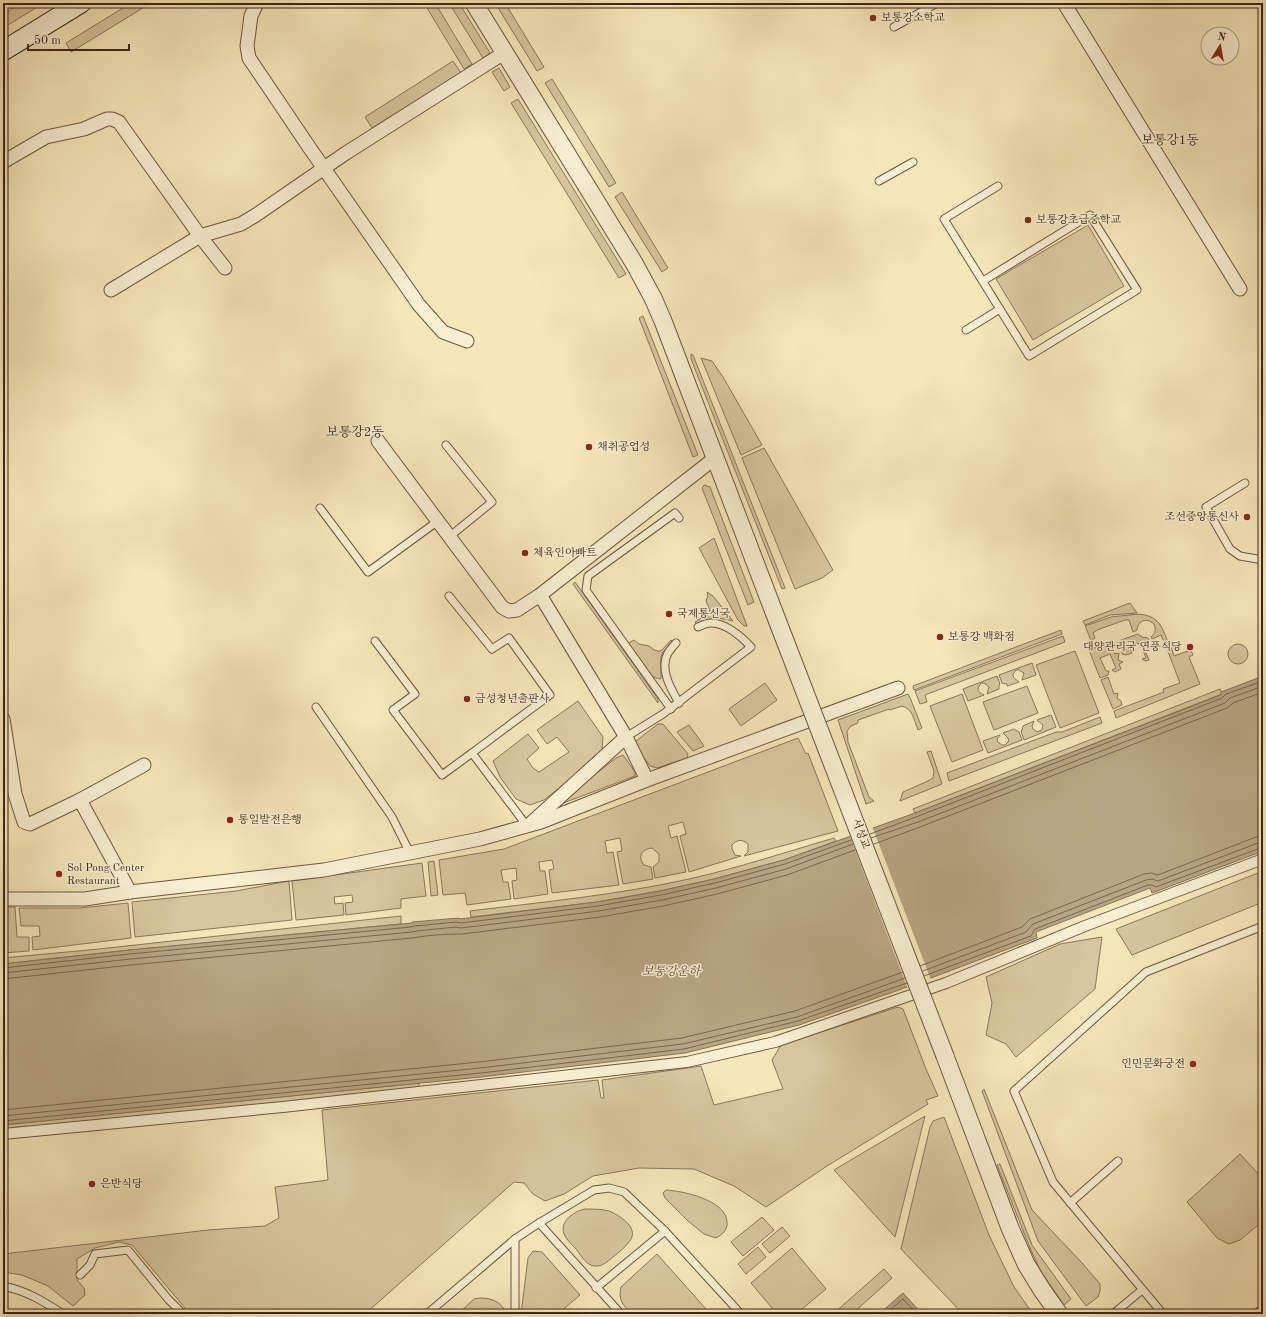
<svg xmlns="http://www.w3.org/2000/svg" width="1266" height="1317" font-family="'Old Standard TT','Noto Serif KR',serif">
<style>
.green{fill:#d7c69e;stroke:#8a765b}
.water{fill:#b7a583;stroke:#867258}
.pier{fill:#f6e7ba}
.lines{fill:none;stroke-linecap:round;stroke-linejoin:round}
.shore{stroke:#7a654e;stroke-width:1}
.service-casing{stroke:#6b5640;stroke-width:9}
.pedestrian-casing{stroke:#6b5640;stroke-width:12}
.minor-casing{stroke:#6b5640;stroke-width:15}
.tertiary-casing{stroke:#6b5640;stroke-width:19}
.secondary-casing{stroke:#3d2518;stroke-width:21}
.service{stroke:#f9efd2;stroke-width:7}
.pedestrian{stroke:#f9efd2;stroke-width:10}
.minor{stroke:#f9efd2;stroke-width:13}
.tertiary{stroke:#f9efd2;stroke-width:17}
.secondary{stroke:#f9efd2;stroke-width:19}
.tertiary-bridge-casing{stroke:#6b5640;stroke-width:19;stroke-linecap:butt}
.tertiary-bridge{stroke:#f9efd2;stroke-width:17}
.poi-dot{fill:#8f2418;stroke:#f9efd2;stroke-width:1.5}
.labels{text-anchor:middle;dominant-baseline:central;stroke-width:3;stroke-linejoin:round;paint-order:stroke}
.poi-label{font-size:11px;fill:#3d2518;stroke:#f9efd2;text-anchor:start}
.street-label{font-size:11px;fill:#3d2518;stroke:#f9efd2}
.water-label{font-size:12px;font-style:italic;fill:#624b38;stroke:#f9efd2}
.quarter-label{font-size:13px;fill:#3d2518;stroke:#f9efd2}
</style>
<rect width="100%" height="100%" fill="#f6e7ba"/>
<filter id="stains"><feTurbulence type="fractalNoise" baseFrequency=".005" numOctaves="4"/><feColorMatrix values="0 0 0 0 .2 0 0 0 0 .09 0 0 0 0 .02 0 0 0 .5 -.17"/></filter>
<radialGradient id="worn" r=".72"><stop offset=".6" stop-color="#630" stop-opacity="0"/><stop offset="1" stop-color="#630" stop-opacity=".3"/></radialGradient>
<g class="green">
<polygon points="22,3 44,3 3,28 3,14"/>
<polygon points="131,3 151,3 71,52 66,43"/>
<polygon points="424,3 435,3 472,64 464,69"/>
<polygon points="449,3 459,3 490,53 483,58"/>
<polygon points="495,3 505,3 544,67 537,71"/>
<polygon points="453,61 461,73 372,128 365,117"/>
<polygon points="499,68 510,87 504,91 492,72"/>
<polygon points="552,79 616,183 609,187 545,83"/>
<polygon points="518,99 626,274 619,278 511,103"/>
<polygon points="622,192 668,268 662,272 615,197"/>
<polygon points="1088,225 1124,286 1033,340 996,279"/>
<polygon points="643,316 698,455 693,457 639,318"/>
<polygon points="691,354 693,355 785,588 782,589 691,359"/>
<polygon points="701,358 712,361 723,377 762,445 741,455"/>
<polygon points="764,448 833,570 822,578 795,589 742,458"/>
<polygon points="704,485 710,487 754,602 748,605 702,488"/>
<polygon points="714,538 747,626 744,626 738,620 699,548"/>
<polygon points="575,582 658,699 658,703 573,584"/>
<path d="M707 592 713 596 733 621C716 617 712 617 697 624L695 622 704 616 709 615C711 610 708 606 706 601L708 596Z"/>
<polygon points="1130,603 1137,613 1110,615 1085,625 1083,621"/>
<path d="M1138 614C1160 616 1161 626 1169 644L1166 646 1161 635 1152 639 1151 637C1156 633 1156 629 1154 624 1146 617 1138 621 1137 630L1133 632 1129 620H1125L1097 630 1093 633 1095 638 1091 640 1085 626 1111 617Z"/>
<polygon points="1061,630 1062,634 914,690 913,686"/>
<polygon points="1138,634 1142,637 1148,638 1149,640 1142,643 1149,660 1145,661 1142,659 1146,658 1140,643 1130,647 1132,653 1126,655 1122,654 1122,652 1125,650 1121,640"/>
<polygon points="1063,636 1065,642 925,695 927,702 920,704 915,691"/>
<polygon points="634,640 639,644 649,646 654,650 658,651 661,651 671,640 673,642 663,652 661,657 661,679 656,678 650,675 627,644"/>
<polygon points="1111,644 1115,654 1119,653 1118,660 1123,662 1119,664 1121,669 1115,672 1112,670 1116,668 1110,654 1100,658 1106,671 1109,671 1108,675 1100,678 1089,650 1097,647 1098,649"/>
<circle cx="1238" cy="654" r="10"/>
<polygon points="1171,647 1174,656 1191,650 1193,655 1189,657 1200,684 1116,718 1114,711 1164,692 1163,689 1180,683 1167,649"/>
<polygon points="1075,651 1099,713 1060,728 1036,665"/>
<path d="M1032 663 1036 675 1022 680 1024 673 1019 670H1016L1013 674C1013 680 1017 679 1019 682L1007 686V684L1002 683 999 675Z"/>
<path d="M997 676 1000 684 999 685V689L987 694 989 687 984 683H981L978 688C978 693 981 693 984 695L968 701 963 689Z"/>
<polygon points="1108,677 1114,694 1118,693 1117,698 1121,701 1122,705 1113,709 1101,680"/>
<polygon points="765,683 777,700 741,726 729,709"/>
<polygon points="1027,686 1038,713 994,730 983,702"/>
<polygon points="1220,689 1222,694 915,813 913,809"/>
<path d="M908 694 911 700 922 728 918 730C914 720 913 709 902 706L890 710 889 709 858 720V723L851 726 847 731 848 742 869 797 874 801 866 804 838 720Z"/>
<polygon points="962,694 983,750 952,762 930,706"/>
<polygon points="578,701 603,737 602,750 574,776 544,800 530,805 516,799 500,777 493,761 528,734 539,748 527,759 533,768 539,772 569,752 557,737 547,744 537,730"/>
<polygon points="1051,715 1056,727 1024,740 1021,731 1022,730 1023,726 1034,721 1032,726 1033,729 1037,732 1042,730 1043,725 1037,720"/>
<polygon points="1100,717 1102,723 949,781 947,773 1056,732 1062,732"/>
<polygon points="658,724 663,724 688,754 687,758 657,768 650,766 635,745 636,741"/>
<polygon points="689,725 704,746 693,751 677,732"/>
<polygon points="1014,729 1019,732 1022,740 988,753 983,741 1000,735 997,739 998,742 1002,745 1005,745 1009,741 1008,738 1003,733"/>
<path d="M798 738 806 754 808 753 838 831 744 856 748 852V844C743 839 737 839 732 845V849L735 855 741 856 689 872 680 836 686 834 683 822 668 826 671 838 677 836 686 872 655 878 653 867 659 862V854L652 848C642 849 637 857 644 865L651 867 653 879 623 884 617 852 622 851 620 838 605 841 607 853 613 852 619 885 552 893 549 870 554 869 552 860 539 862 540 871H545L548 894 514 899 512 881 517 880 516 868 501 870 503 882H508L511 899 467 905 465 893 443 895 439 860 504 849Z"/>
<polygon points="931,751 942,784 900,801 903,792 928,781 933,778 934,771 927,752"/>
<polygon points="623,755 635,772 635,776 558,805 559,803 616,758"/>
<path d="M834 838 836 841 784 860 714 879 660 891 597 902 471 917 470 911C543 902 617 895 689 879 738 868 786 852 834 838Z"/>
<polygon points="434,861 438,895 431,896 428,862"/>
<polygon points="422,863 426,896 401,899 401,908 346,915 345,903 353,902 352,895 334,897 335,904 343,903 344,915 296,920 292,881"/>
<polygon points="1263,871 1263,902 1132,955 1116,929"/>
<polygon points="289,881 292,920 135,937 132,902 236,891"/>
<polygon points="128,903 131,938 33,950 32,937 40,936 39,926 21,926 19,908 80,908"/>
<polygon points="3,907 15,907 17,937 29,937 29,951 3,953"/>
<polygon points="401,916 401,924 130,950 3,964 3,958 99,949"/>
<polygon points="1102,937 1095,989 1016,1057 1006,1044 986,1035 992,1003 986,977 1060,944"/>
<polygon points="898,1007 903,1009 926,1069 938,1096 926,1100 928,1104 827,1166 766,1207 734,1186 694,1169 639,1168 593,1176 564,1194 545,1201 533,1194 524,1183 514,1182 365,1314 190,1314 132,1245 119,1242 95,1248 77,1259 77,1280 84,1288 85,1295 73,1306 48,1286 22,1275 3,1272 3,1254 208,1230 265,1226 279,1218 275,1187 328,1180 322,1110 598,1080 601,1098 604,1098 602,1080 701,1066 714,1105 783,1089 772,1060 781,1045"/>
<polygon points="419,1083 419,1088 269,1104 3,1130 3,1125"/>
<polygon points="984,1089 1032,1210 1083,1264 1100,1284 1100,1291 1098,1297 1086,1306 1038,1241 982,1091"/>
<polygon points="925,1116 895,1237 834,1170"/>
<polygon points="944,1117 989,1235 1014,1287 1033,1314 963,1314 901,1249 930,1127 933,1121"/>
<polygon points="1240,1154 1263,1179 1263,1221 1240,1240 1229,1244 1217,1238 1187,1202"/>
<polygon points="1000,1164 1032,1245 1071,1299 1064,1305 1040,1270 1030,1248 997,1165"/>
<path d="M666 1190C683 1191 725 1200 727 1221 728 1230 723 1234 716 1238L704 1234 688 1221 665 1198 663 1193Z"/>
<path d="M585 1209C593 1209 602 1209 609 1211 619 1215 638 1227 631 1239 627 1246 619 1252 613 1257 608 1261 602 1267 595 1266 587 1266 581 1256 577 1250 573 1246 566 1239 564 1234 559 1221 575 1211 585 1209Z"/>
<polygon points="762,1217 774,1230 743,1256 731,1242"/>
<polygon points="782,1227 790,1236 770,1253 762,1244"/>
<polygon points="758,1247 766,1257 746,1274 738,1264"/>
<polygon points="792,1248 826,1289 796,1314 777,1314 751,1283"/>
<polygon points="533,1251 542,1252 580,1295 558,1314 521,1314 528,1258"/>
<path d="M657 1254 706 1309 700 1314H631C623 1304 618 1301 621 1287Z"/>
<polygon points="884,1269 892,1278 852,1314 833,1314"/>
<path d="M480 1298C493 1298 501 1302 507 1314H458L474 1299Z"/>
</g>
<g class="water">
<polygon points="1263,676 1263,851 1152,893 1150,888 1036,932 1037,938 899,990 799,1025 685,1053 481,1077 3,1125 3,964 130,950 412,923 412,922 459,918 460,919 597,902 660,891 714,879 784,860 915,813 1221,695 1221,692"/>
<polygon points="903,1293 922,1314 879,1314"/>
</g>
<polygon class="pier" points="872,826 931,980 908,989 849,834"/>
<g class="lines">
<g class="shore">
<polyline points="870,834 916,817 1222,698 1226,694 1263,681"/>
<polyline points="871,838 918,822 1225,703 1230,698 1263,686"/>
<polyline points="874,844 920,827 1227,708 1233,703 1263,692"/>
<polyline points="920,966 1022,927 1030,919 1144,874 1151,873 1158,875 1256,837 1263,836"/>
<polyline points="3,968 130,954 411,927 415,926 456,922 461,923 598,906 661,895 715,883 785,864 851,840"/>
<polyline points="923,971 1026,932 1033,924 1146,880 1152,879 1158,881 1258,843 1263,842"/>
<polyline points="3,973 131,959 412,932 417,931 456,927 461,928 599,911 662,900 716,888 786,869 853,844"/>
<polyline points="924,976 1031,936 1035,929 1148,885 1152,885 1156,887 1263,847"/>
<path d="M3 979 131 965 412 938C429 935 445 934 462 934L600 917 663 906 717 894 787 875 855 850"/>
<polyline points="3,1110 479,1062 682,1038 795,1011 903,972"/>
<polyline points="3,1116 480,1068 683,1044 797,1017 905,978"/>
<polyline points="3,1121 481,1073 684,1049 798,1021 907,983"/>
<polyline points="885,1314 903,1299 917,1314"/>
</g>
<defs>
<g id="service">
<polyline points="894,27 937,3"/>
<polyline points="879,181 913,162"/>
<polyline points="983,281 1090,215 1137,290 1029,356 944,219 998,186"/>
<polyline points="966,330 1000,309"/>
<polyline points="446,445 492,502 449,537"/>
<polyline points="1245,483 1206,507 1230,549 1240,556 1263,560"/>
<polyline points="320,508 368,572 438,521"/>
<polyline points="449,596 492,649 509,638 550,695 472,753 527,826"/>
<polyline points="375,641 415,694 393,710 442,775 472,753"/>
<path d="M676 643C673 646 670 650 668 653 659 669 671 689 679 703"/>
<polyline points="316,707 392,817 410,853"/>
<polyline points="671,709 586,590 588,576 675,513 679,518"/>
<path d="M626 737 663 714 751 647C742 637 725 622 710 623 706 623 701 626 698 627"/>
<polyline points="1070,1203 1118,1161"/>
<polyline points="539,1223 621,1314"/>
<polyline points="515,1239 515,1314"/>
<polyline points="80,1275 90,1265 95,1254 128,1250 168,1299 181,1312 181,1314"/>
<path d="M3 1286C27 1291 43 1301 63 1314"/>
<polyline points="596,1288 665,1231"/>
<polyline points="427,1314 515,1239 539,1223 594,1190 609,1188 624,1192 665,1231 741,1314"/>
<polyline points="1113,1314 1142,1290"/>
<polyline points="1163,1314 1053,1182 1014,1091 1146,972 1263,926"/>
<polyline points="1256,1314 1263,1308"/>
</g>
<polyline id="pedestrian" points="3,1134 283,1107 687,1062 775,1042 946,983 1085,926 1263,859"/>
<g id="minor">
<polyline points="257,3 251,16 247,46 249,58 309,147 419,305 443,332 467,341"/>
<polyline points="1064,3 1240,289"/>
<polyline points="3,162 46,137 84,129 107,119 112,119 119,122 200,236 225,268"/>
<polyline points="111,290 200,236 241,224 256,215 346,153 504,53"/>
<polyline points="378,441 502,607 509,611 517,610 540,595 715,458"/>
<polyline points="540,595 626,737 647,780"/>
<polyline points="3,719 15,794 24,822 30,824 80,800 130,892"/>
<polyline points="80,800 144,765"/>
<polyline points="530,824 626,737"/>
<polyline points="3,899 85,899 130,892 324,870 480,839 541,822 647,780 898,688"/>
</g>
<g id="tertiary">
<polyline points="474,3 634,263 653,298 663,321 774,612"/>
<polyline points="945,1056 1010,1228 1026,1264 1042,1290 1059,1314"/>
</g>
<polyline id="secondary" points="3,51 81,3"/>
</defs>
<use href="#service" class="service-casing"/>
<use href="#pedestrian" class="pedestrian-casing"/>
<use href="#minor" class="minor-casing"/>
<use href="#tertiary" class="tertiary-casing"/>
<use href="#secondary" class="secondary-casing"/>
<use href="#service" class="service"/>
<use href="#pedestrian" class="pedestrian"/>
<use href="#minor" class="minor"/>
<use href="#tertiary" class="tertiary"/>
<use href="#secondary" class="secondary"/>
<defs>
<polyline id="tertiary-bridge" points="774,612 945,1056"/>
</defs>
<use href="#tertiary-bridge" class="tertiary-bridge-casing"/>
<use href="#tertiary-bridge" class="tertiary-bridge"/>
</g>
<g class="poi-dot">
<circle cx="873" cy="18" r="4"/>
<circle cx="1028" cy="220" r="4"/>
<circle cx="589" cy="447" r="4"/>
<circle cx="1247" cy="517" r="4"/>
<circle cx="525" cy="553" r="4"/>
<circle cx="669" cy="614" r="4"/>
<circle cx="940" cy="637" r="4"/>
<circle cx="1190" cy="647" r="4"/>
<circle cx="467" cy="699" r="4"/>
<circle cx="230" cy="820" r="4"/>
<circle cx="59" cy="874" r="4"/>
<circle cx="1193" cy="1064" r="4"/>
<circle cx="92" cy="1184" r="4"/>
</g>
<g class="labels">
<g class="poi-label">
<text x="881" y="18">보통강소학교</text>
<text x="1036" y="220">보통강초급중학교</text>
<text x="597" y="447">채취공업성</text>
<text x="1239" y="517" text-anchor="end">조선중앙통신사</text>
<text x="533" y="553">체육인아빠트</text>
<text x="677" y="614">국제통신국</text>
<text x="948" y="637">보통강 백화점</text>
<text x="1182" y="647" text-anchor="end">대양관리국 연풍식당</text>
<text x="475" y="699">금성청년출판사</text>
<text x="238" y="820">통일발전은행</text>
<text x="67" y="868">Sol Pong Center<tspan x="67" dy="13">Restaurant</tspan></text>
<text x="1185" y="1064" text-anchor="end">인민문화궁전</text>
<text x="100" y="1184">은반식당</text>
</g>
<g class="street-label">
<text transform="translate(860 834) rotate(69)">서성교</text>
</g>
<g class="water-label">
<text x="671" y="972">보통강운하</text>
</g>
<g class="quarter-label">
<text x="1170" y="140">보통강1동</text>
<text x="355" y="432">보통강2동</text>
</g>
</g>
<rect width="1266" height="1317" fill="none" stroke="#f6e7ba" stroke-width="16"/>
<rect x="4" y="4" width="1258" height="1309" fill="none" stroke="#3d2518" stroke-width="2"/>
<rect x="8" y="8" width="1250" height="1301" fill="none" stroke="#3d2518"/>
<g transform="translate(1220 46) rotate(11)"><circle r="19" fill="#f9efd2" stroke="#ae9e88"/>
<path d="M0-3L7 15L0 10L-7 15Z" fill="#8f2418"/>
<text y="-6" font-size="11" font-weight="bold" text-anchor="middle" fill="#3d2518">N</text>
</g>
<path d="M28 44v6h101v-6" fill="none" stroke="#3d2518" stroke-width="2"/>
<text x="34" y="44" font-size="12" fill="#3d2518" stroke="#f9efd2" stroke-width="3" paint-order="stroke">50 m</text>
<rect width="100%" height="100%" filter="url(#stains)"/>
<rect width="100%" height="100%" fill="url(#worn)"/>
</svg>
